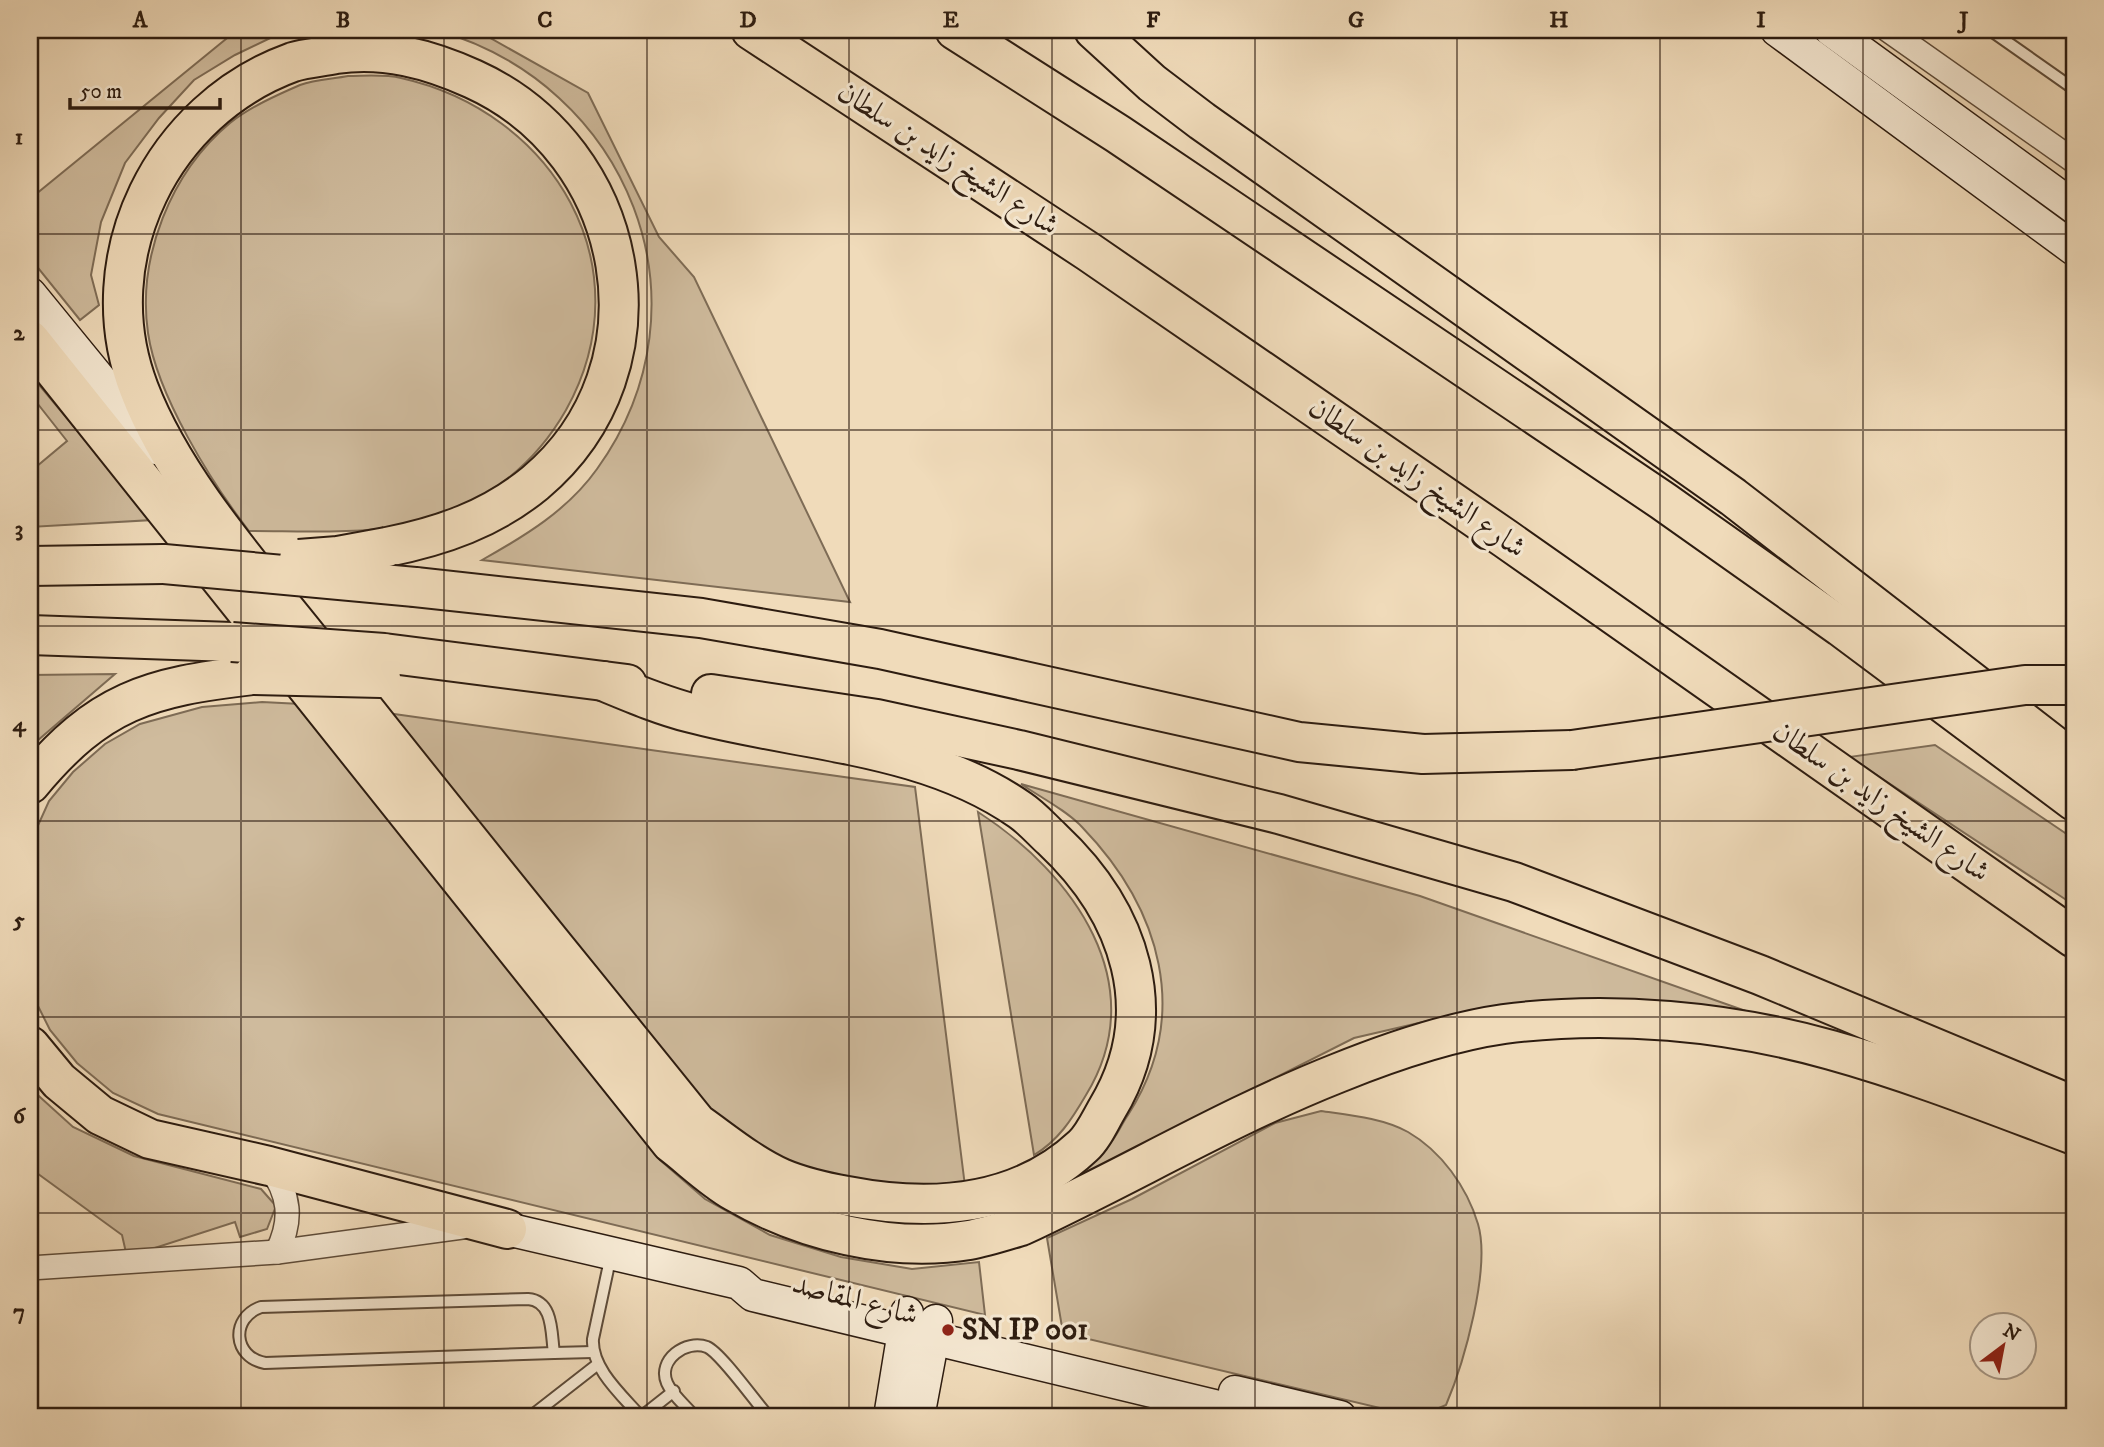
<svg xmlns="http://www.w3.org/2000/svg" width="2104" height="1447" font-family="'IM FELL DW Pica',Amiri,serif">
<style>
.green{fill:#cfbb9d;stroke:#7e6c56;stroke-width:2}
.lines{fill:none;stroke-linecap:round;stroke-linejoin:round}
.lane-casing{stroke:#5e4c3a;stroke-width:14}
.street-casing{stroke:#5e4c3a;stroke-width:26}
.secondary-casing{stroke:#2d1c10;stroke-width:35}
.highway-casing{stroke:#2d1c10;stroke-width:42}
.lane{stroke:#f5e8d2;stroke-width:10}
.street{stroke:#f5e8d2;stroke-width:23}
.secondary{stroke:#f5e8d2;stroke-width:32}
.highway{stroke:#f0dbba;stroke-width:38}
.highway-bridge-casing{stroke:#2d1c10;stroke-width:42;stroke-linecap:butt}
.highway-bridge{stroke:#f0dbba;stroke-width:38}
.grid{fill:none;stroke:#2d1c10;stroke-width:2;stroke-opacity:0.55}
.poi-dot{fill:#8f2418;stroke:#f5e8d2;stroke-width:2.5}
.labels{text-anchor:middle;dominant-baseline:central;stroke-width:6;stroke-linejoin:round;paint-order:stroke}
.street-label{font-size:30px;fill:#2d1c10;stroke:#f5e8d2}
.poi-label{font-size:30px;font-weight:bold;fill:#2d1c10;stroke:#f5e8d2;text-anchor:start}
.neatline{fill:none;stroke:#2d1c10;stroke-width:2.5}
.grid-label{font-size:23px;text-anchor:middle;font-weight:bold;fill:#2d1c10}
</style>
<rect width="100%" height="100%" fill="#f0dbba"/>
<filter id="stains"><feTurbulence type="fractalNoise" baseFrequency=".00286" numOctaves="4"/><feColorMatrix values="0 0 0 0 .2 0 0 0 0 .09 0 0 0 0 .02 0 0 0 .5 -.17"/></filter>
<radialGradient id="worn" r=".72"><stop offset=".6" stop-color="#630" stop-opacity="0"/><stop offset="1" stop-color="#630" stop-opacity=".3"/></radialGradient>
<g class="green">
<polygon points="237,30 287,30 235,55 194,80 159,118 125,163 101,222 91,275 99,305 80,320 30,258 30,199"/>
<path d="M436 30H476L588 93 659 237 694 277 850 602 482 560C525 536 568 510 597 469 717 302 628 84 436 30Z"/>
<path d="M348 76C364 76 384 74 401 78 553 112 646 266 566 410 541 454 505 487 459 508 394 538 319 531 249 531 211 482 157 395 148 333 137 257 171 172 230 123 250 107 277 95 300 85 315 79 333 79 348 76Z"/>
<polygon points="30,374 152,520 30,527 30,472 67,441 30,394"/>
<polygon points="115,674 30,747 30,675"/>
<polygon points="262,702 301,704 660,1160 705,1199 770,1235 841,1257 912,1269 979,1262 985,1315 158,1114 113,1093 77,1063 50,1030 30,990 30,843 49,801 73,772 105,744 140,724 202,707"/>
<polygon points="387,713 915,787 966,1194 923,1198 786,1168 710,1111"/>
<polygon points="1935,745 2074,839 2074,905 1849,757"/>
<path d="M1021 784 1420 896 1760 1016 1637 1005 1479 1009 1354 1038 1048 1192C1067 1177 1092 1164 1108 1146 1116 1138 1121 1125 1128 1115 1192 1015 1161 909 1082 827 1066 810 1040 797 1021 784Z"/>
<path d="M978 812C1073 873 1154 984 1086 1095 1072 1119 1058 1141 1034 1155Z"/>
<polygon points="30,1088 73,1127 134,1156 261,1189 276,1206 267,1229 240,1237 235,1222 127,1257 122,1235 30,1168"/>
<path d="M1321 1111C1349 1115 1383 1118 1408 1132 1441 1151 1467 1187 1478 1224 1491 1268 1464 1363 1446 1405L1418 1417 1063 1333 1047 1238 1132 1199 1275 1123Z"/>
</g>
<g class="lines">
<defs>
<g id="lane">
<polyline points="1990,30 2074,89"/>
<path d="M611 1255 593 1339C591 1369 623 1396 641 1417"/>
<path d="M554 1353C551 1334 554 1301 528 1299L261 1307C230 1318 233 1357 265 1363L554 1353 593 1352"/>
<polyline points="530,1417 598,1364"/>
<polyline points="641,1417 674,1391"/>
<path d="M695 1417C687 1407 672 1395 667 1383 657 1360 686 1339 707 1347 721 1353 756 1403 769 1417"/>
</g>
<g id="street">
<polyline points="1888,30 2074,161"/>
<path d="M269 1166C290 1194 293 1220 277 1252"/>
<polyline points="30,1268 277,1252 462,1227"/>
</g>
<g id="secondary">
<polyline points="1777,30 2074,249"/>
<polyline points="1831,30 2074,207"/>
<polyline points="30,294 156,448"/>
<polyline points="507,1229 739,1283 753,1295 1260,1417"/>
<polyline points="1235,1392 1340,1417"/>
<polyline points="890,1417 907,1313"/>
<polyline points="918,1417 936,1321"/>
</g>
<g id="highway">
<polyline points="751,30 1089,252 1506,539 2074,938"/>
<polyline points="955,30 1118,134 1663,501 1841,627 2074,801"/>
<polyline points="1094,30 1152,83 1202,121 1733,497 2074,761"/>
<path d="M30 340 671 1143C692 1159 712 1179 735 1192 802 1231 891 1253 969 1240 986 1237 1004 1231 1021 1226 1127 1177 1229 1116 1338 1073 1390 1052 1448 1032 1504 1024 1611 1010 1728 1021 1831 1050 1914 1073 1994 1105 2074 1135"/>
<path d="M387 547C442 536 491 519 535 483 673 367 632 151 473 79 429 59 384 47 336 54 322 57 306 58 293 62 163 109 88 257 139 389 174 481 255 571 316 648 441 808 570 965 697 1123 724 1142 750 1164 781 1178 802 1187 825 1192 847 1196 930 1212 1018 1207 1083 1146 1093 1137 1100 1121 1107 1109 1165 1013 1130 912 1052 839 1042 830 1032 818 1020 810 924 743 800 742 691 713 660 705 632 693 603 681"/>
<polyline points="30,566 164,564"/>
<polyline points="415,587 701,618 880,649 1299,742 1423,754 1572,750"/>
<polyline points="30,635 232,642"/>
<polyline points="384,653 627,684"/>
<polyline points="711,694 877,719 1019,750 1279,814 1514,882 1760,975 2074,1106"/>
<path d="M30 784C99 701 148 687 253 675"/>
<polyline points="30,1046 59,1081 100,1115 150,1139 269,1166 507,1229"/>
</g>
</defs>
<use href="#lane" class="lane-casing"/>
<use href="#street" class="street-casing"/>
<use href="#secondary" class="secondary-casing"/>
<use href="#highway" class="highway-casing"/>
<use href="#lane" class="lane"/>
<use href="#street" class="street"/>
<use href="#secondary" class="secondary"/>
<use href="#highway" class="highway"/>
<defs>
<g id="highway-bridge">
<polyline points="299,559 338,556 387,547"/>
<polyline points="164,564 415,587"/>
<polyline points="232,642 384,653"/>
<polyline points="253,675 381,678"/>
<polyline points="1572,750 2025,685 2074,685"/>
</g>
</defs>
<use href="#highway-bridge" class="highway-bridge-casing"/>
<use href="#highway-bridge" class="highway-bridge"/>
</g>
<path class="grid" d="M241 30V1417M444 30V1417M647 30V1417M849 30V1417M1052 30V1417M1255 30V1417M1457 30V1417M1660 30V1417M1863 30V1417M30 234H2074M30 430H2074M30 626H2074M30 821H2074M30 1017H2074M30 1213H2074"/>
<circle class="poi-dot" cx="948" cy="1330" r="7"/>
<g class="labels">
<g class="street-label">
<text transform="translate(948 159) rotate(33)">شارع الشيخ زايد بن سلطان</text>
<text transform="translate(1417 478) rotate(35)">شارع الشيخ زايد بن سلطان</text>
<text transform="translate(1881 802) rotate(35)">شارع الشيخ زايد بن سلطان</text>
<text transform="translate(855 1300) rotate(15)">شارع المقاصد</text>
</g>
<g class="poi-label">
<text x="962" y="1330">SN IP 001</text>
</g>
</g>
<rect width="2104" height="1447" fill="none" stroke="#f0dbba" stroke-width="77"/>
<g transform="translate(2003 1346) rotate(32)"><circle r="33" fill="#f5e8d2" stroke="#a59684" stroke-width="2"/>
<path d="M0-5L12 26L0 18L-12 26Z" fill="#8f2418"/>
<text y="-10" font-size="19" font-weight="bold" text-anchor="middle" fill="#2d1c10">N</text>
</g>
<path d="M70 98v10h150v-10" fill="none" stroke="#2d1c10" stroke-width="3.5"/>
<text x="80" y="98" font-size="21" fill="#2d1c10" stroke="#f5e8d2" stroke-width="5" paint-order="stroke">50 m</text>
<rect x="38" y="38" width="2028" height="1370" class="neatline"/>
<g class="grid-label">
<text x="140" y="27">A</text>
<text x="343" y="27">B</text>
<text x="545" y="27">C</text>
<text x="748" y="27">D</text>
<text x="951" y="27">E</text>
<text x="1153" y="27">F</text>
<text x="1356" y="27">G</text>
<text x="1559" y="27">H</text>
<text x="1761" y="27">I</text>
<text x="1964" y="27">J</text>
<text x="19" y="144">1</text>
<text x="19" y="340">2</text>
<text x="19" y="536">3</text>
<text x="19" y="731">4</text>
<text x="19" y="927">5</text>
<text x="19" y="1123">6</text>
<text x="19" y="1319">7</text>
</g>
<rect width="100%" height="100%" filter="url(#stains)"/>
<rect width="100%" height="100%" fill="url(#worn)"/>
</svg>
